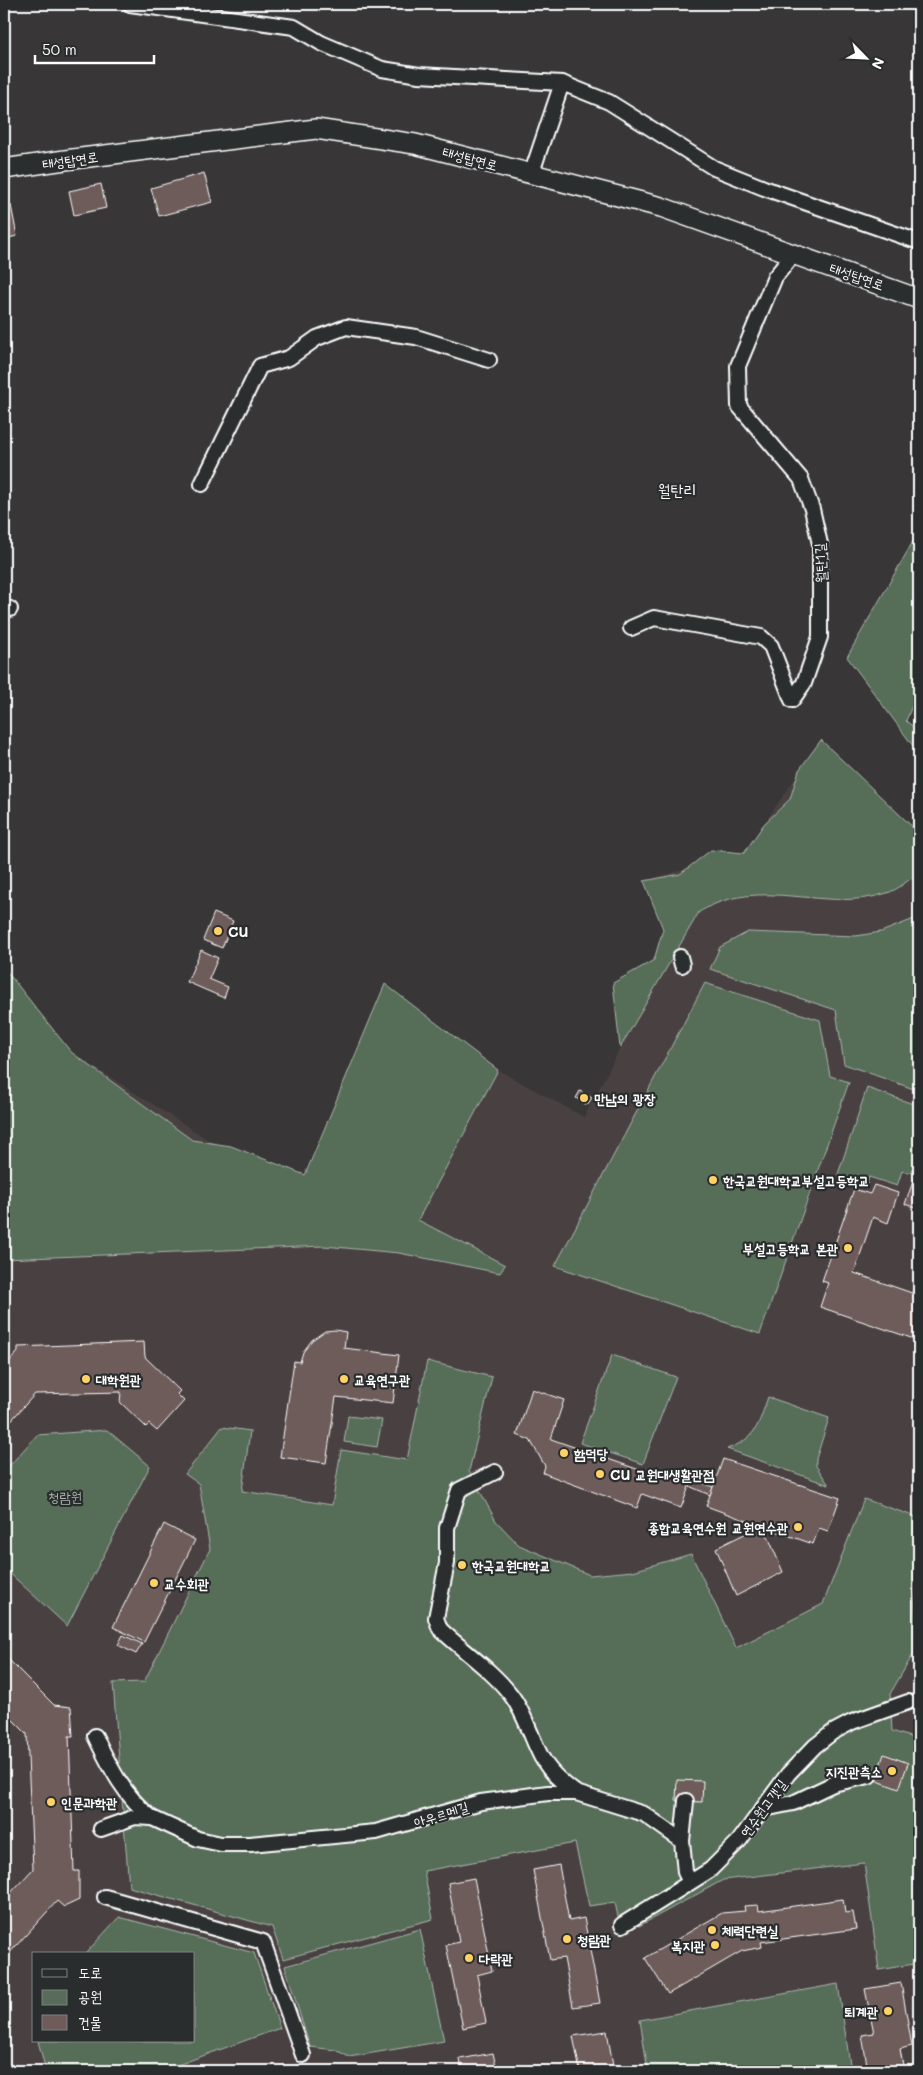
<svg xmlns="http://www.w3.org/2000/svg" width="923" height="2075" font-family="Mali,'Poor Story',sans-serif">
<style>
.built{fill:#484142;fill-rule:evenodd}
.green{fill:#576d59;stroke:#abb6ac}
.building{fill:#6e5b5a;stroke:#fff}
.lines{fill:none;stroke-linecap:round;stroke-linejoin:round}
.street-casing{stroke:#fff;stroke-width:18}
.secondary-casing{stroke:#fff;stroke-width:22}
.street{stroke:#2a2d2e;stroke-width:14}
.secondary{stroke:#2a2d2e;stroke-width:19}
.poi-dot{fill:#ffd166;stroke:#2a2d2e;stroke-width:2}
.labels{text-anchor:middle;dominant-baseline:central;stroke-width:4.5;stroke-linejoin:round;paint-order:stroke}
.street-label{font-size:14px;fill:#fff;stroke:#2a2d2e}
.poi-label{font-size:14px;font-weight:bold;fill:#fff;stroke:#2a2d2e;text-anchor:start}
.park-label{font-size:14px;fill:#abb6ac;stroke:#2a2d2e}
.quarter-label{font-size:16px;fill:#fff;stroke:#2a2d2e}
</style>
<rect width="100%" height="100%" fill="#383637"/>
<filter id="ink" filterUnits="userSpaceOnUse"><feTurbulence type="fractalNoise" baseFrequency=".02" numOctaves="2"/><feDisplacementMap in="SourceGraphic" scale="10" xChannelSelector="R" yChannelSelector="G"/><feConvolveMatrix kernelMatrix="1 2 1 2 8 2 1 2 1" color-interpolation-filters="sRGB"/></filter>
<g filter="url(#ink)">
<path class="built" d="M821 740 919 832V2071H4V968L71 1052 215 1144 231 1146 305 1175 385 984 498 1070 584 1117 620 1048 613 983 654 961 663 929 644 881 686 869 711 850 744 853ZM34 1954H194V2041H34Z"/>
<g class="green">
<polygon points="919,531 919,688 906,721 919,731 919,754 847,657"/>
<path d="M821 740 919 833V873C909 879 898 890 887 893 826 914 760 874 699 912L620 1048 613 983 654 960 663 929 644 881 680 874 711 850 744 853 764 824 790 799 799 770Z"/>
<polygon points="919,917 919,1091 844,1064 836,1010 710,969 720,947 748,932 856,936 881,932"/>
<polygon points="4,968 71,1052 192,1140 231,1146 305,1175 385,984 498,1070 418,1220 505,1265 500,1273 399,1253 324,1246 4,1259"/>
<polygon points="705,983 820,1020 830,1076 849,1082 760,1334 555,1266"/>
<polygon points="867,1088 919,1106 919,1167 909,1173 902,1171 897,1186 869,1177 867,1184 838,1174"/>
<polygon points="612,1355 676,1377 643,1464 580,1443"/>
<polygon points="427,1361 492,1377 469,1471 496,1521 519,1545 590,1575 633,1571 691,1554 736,1648 823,1604 864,1499 919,1518 919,1568 913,1586 918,1646 890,1694 892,1731 919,1740 919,1963 879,1970 864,1863 723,1880 639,1926 618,1917 615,1902 589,1906 575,1843 424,1871 433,1919 283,1959 272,1927 129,1887 113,1683 144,1682 210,1549 199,1484 185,1474 222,1427 250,1431 242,1491 332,1505 341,1450 407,1460"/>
<path d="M768 1397 829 1418 816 1459V1466L829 1485 727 1449C757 1438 758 1425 768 1397Z"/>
<polygon points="348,1416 382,1420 377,1447 344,1442"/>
<polygon points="107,1430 150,1466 67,1626 4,1568 4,1472 37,1435"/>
<polygon points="119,1917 254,1953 280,2028 161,2071 46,2071 38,2041 194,2041 194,1954 85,1954"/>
<polygon points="420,1929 444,2041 349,2057 336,2050 310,2047 285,1966"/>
<polygon points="838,1984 851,2071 648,2071 640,2020"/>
</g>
<g class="building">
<polygon points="204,173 212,202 159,216 151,188"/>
<polygon points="101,184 106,208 74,215 69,191"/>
<polygon points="11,205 17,236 4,239 4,206"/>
<polygon points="214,913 233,921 222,948 203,940"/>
<polygon points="201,950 218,958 209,979 228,987 224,998 187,982"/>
<polygon points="580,1091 592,1098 587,1105 576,1098"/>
<polygon points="915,1176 919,1177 919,1209 905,1204"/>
<polygon points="874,1185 898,1193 888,1223 873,1217 854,1273 912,1293 919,1273 919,1333 917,1340 820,1307 828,1283 822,1281 854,1189 870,1194"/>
<polygon points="335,1330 346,1332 344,1348 399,1355 393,1403 336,1397 326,1463 280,1457 294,1361 300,1362 303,1352 312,1340 325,1331"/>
<polygon points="144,1342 145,1357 180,1391 177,1394 184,1401 157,1431 149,1424 146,1427 120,1402 121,1392 35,1394 6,1426 4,1424 4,1367 18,1352 18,1347"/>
<polygon points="532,1389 564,1400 551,1439 648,1473 650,1469 690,1484 681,1508 642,1494 637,1508 543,1473 545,1466 530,1440 517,1435"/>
<polygon points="723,1459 840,1498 828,1531 819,1528 813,1544 764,1527 783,1572 736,1596 716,1548 761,1526 706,1506"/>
<polygon points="679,1474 713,1487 710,1495 689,1486 690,1484 677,1479"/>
<polygon points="164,1524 195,1540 144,1642 113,1627"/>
<polygon points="123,1635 142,1644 136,1654 118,1645"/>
<polygon points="4,1655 54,1705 71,1707 73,1736 69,1736 74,1871 79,1871 79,1900 64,1907 57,1901 4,1959 4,1900 33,1869 27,1734 4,1711"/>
<polygon points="884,1754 908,1763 899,1789 875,1780"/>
<polygon points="677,1780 703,1781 702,1802 676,1801"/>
<polygon points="559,1865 569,1921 584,1918 600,2003 573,2007 564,1958 550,1960 533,1870"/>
<polygon points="474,1878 492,1971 477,1975 486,2023 463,2028 446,1945 459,1942 448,1883"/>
<polygon points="843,1899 845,1913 853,1912 856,1929 761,1942 762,1947 742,1951 668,1994 645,1958 722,1913 745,1911 744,1906 758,1905 759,1911"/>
<polygon points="901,1983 912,2046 900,2049 904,2071 868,2071 862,2035 874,2033 865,1989"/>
<polygon points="607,2031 614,2071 578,2071 580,2071 573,2036"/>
<polygon points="493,2053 497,2071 462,2071 460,2059"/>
</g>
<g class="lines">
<defs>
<g id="street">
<polyline points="130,4 294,27 321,43 382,69 419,75 562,83"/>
<polyline points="531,175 562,83 609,102 714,168 764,188 919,242"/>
<polyline points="202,484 260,366 289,358 317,338 346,327 416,337 489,360"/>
<polyline points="4,607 10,609"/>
<polyline points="631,628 654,618 761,637 771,646 792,700 804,683 820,637 820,544 812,509 801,479 739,406 738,366 775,277 794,254"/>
<polyline points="680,957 682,965"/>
<path d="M495 1472 459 1490 447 1528V1563L436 1618 440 1629C462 1650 493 1671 511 1695 524 1712 529 1731 538 1750 546 1769 560 1781 576 1793"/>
<path d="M95 1736C110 1767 124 1796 152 1818"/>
<polyline points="764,1809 793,1803 833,1784 869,1776"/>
<polyline points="101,1829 135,1817 152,1818 198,1839 221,1844 250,1844 376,1832 481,1802 548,1793 576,1793 644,1814 682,1841 685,1872 690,1882"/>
<polyline points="682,1841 686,1801"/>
<polyline points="105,1897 263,1942 303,2055"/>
<polyline points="622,1925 710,1870 739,1841 788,1774 815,1746 833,1732 852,1722 908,1702"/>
</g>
<polyline id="secondary" points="4,169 65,160 316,129 415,144 661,207 919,299"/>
</defs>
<use href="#street" class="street-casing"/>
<use href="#secondary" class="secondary-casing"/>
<use href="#street" class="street"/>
<use href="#secondary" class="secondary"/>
</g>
</g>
<g class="poi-dot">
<circle cx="218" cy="931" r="5"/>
<circle cx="584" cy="1098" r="5"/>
<circle cx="713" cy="1180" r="5"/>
<circle cx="848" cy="1248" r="5"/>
<circle cx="86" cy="1379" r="5"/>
<circle cx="344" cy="1379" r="5"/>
<circle cx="564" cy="1453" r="5"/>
<circle cx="600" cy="1474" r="5"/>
<circle cx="798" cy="1527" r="5"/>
<circle cx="462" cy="1565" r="5"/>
<circle cx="154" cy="1583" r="5"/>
<circle cx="892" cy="1771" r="5"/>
<circle cx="51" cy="1802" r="5"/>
<circle cx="712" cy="1930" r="5"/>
<circle cx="567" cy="1939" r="5"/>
<circle cx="715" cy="1945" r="5"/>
<circle cx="469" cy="1958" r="5"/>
<circle cx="888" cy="2011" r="5"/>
</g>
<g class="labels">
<g class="street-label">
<text transform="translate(470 158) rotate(15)">태성탑연로</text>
<text transform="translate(70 160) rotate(-8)">태성탑연로</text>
<text transform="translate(857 276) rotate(19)">태성탑연로</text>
<text transform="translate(820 563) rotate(-93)">월탄1길</text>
<text transform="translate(763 1808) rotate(-54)">연수원고갯길</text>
<text transform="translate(441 1814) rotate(-17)">아우르메길</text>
</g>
<g class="poi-label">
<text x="228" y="931">CU</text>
<text x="594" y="1098">만남의 광장</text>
<text x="723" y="1180">한국교원대학교부설고등학교</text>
<text x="838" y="1248" text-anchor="end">부설고등학교 본관</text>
<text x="96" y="1379">대학원관</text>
<text x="354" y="1379">교육연구관</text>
<text x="574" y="1453">함덕당</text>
<text x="610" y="1474">CU 교원대생활관점</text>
<text x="788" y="1527" text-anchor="end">종합교육연수원 교원연수관</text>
<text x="472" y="1565">한국교원대학교</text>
<text x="164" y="1583">교수회관</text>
<text x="882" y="1771" text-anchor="end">지진관측소</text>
<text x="61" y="1802">인문과학관</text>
<text x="722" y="1930">체력단련실</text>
<text x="577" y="1939">청람관</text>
<text x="705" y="1945" text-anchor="end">복지관</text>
<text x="479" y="1958">다락관</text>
<text x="878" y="2011" text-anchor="end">퇴계관</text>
</g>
<g class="park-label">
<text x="65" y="1496">청람원</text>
</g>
<g class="quarter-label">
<text x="677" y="489">월탄리</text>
</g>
</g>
<rect width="923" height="2075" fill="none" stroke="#2a2d2e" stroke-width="20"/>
<rect x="10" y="10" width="903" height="2055" fill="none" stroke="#fff" stroke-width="2" filter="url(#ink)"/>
<rect x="32" y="1952" width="162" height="90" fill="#2a2d2e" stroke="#7f8182"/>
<rect x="42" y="1969" width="25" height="8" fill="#2a2d2e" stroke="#7f8182"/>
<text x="78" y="1978" font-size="15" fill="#ffffff">도로</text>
<rect x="42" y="1990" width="25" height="15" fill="#576d59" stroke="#7f8182"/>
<text x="78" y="2002" font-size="15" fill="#ffffff">공원</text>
<rect x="42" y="2015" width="25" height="15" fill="#6e5b5a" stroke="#7f8182"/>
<text x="78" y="2028" font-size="15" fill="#ffffff">건물</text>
<g transform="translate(866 58) rotate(114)" stroke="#2a2d2e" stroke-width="4" paint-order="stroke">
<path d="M0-4L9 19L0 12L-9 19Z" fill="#ffffff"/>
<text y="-8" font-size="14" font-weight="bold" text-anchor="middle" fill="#ffffff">N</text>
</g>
<path d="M35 55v8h119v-8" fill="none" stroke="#ffffff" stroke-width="2.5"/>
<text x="42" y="55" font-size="15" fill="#ffffff" stroke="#2a2d2e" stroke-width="4" paint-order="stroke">50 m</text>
</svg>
